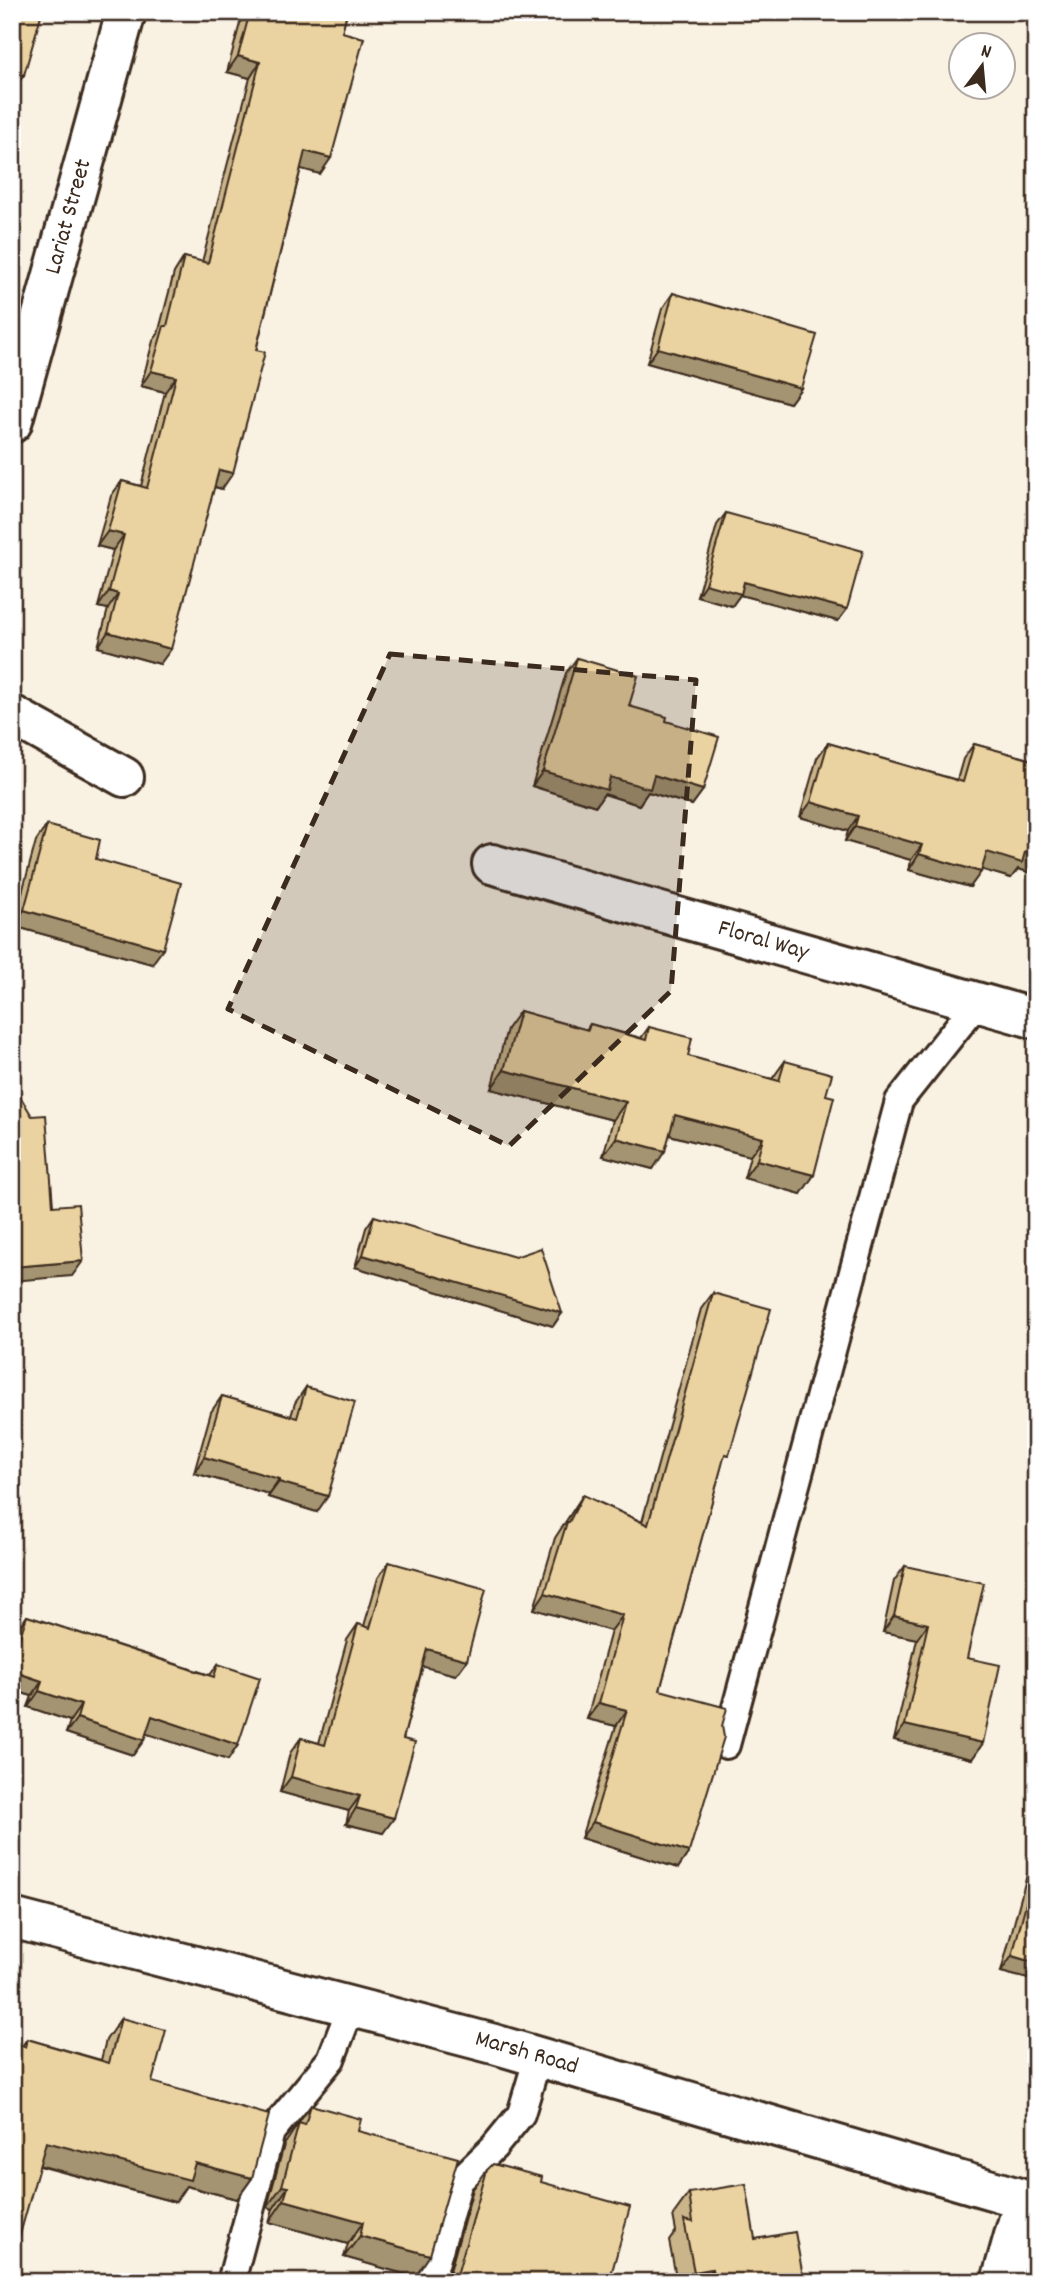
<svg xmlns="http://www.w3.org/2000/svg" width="1048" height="2294" font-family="Dekko,sans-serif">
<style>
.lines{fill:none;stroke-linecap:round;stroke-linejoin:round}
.service-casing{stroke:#3b2a1e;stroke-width:32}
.minor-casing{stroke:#3b2a1e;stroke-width:44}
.service{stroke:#fff;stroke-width:26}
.minor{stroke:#fff;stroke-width:38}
.wall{fill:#cab58a;stroke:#3b2a1e;stroke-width:2}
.shaded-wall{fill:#a49471;stroke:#3b2a1e;stroke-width:2}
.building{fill:#ebd3a1;stroke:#3b2a1e;stroke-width:2}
.marked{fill:#3b2a1e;fill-opacity:0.2;stroke:#3b2a1e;stroke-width:5;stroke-dasharray:14 9;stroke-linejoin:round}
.labels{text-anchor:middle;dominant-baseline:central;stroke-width:5;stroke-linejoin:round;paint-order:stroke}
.street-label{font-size:24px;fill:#3b2a1e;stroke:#fff}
</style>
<rect width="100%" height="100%" fill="#f9f2e3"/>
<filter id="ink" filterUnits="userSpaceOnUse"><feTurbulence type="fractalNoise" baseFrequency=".0143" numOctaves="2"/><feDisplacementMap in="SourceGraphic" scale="14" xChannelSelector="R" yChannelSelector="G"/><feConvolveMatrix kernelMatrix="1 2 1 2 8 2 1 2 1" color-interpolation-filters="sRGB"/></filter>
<g filter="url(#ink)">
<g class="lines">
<defs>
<g id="service">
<polyline points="726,1745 899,1101 977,1003"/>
<polyline points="231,2282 271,2132 331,2059 351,2007"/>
<polyline points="430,2282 459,2181 494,2147 521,2114 538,2057"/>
</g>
<g id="minor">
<path id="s1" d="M12 423 126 12"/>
<polyline points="12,715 124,777"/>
<path id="s2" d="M492 864 1036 1019"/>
<path id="s3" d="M12 1918 494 2044 1036 2203"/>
<polyline points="1001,2282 1024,2200"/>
</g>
</defs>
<use href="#service" class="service-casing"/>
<use href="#minor" class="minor-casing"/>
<use href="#service" class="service"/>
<use href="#minor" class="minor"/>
</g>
<g class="wall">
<polygon points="243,12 347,12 342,32 320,174 301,168 222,489 214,487 160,664 98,647 108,609 98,607 113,550 97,546 111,496 122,481 141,486 165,392 141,386 153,341 158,334 174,273 184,257 202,262 250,78 227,72"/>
<polygon points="673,293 801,388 790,403 647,363 662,309"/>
<polygon points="726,513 847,609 838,621 740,595 732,606 697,596 717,525"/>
<polygon points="577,658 629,706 666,721 703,790 692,805 648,792 639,805 604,794 596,806 532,786 566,673"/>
<polygon points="828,743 957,780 963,759 974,744 1036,761 1036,874 1018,869 1011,878 982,869 970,887 909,870 911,860 845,841 848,831 800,817 817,758"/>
<polygon points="47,825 152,964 13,926 36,841"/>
<polygon points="520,1011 586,1030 590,1024 641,1038 649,1027 688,1056 772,1079 785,1061 801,1194 744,1178 750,1156 669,1135 653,1169 603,1156 613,1120 491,1089 507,1029"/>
<polygon points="374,1216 562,1313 553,1326 355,1267 366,1228"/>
<polygon points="713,1293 722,1464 660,1690 689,1852 678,1868 581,1838 616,1726 587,1719 611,1631 534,1609 555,1538 583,1495 642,1522 701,1309"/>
<polygon points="306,1387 317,1512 268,1497 269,1494 194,1473 211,1412 222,1396 291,1416 295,1403"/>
<polygon points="389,1562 467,1660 456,1675 423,1666 403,1739 383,1833 346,1824 349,1811 280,1792 290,1753 301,1738 319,1743 347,1640 358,1624 364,1626 378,1578"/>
<polygon points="905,1566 967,1658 983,1743 972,1759 894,1740 917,1639 883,1632 894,1581"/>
<polygon points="27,1616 210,1675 218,1664 238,1745 228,1760 146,1733 144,1740 133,1755 66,1733 70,1721 28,1707 32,1696 12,1690 12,1642 16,1632"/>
<polygon points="1036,1862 1036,1981 1001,1972 1027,1875"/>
<polygon points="121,2018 152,2082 252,2178 237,2199 186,2186 175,2202 39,2166 22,2046 27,2039 101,2060 106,2040"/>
<polygon points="311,2105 358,2131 415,2277 344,2257 348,2244 269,2222 273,2209 267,2207 284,2145"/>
<polygon points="487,2170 541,2182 609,2282 447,2282 473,2189"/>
<polygon points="689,2193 755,2239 804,2282 677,2282 669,2241 676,2231 673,2215"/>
</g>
<g class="shaded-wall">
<polygon points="238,56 260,62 250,78 227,72"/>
<polygon points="12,72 24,75 13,90 12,90"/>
<polygon points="305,151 331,158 320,174 294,167"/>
<polygon points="658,348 801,388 790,403 647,363"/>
<polygon points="151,371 176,377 165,392 141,386"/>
<polygon points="219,470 233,473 222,489 208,485"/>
<polygon points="108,531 124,535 113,550 97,546"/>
<polygon points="744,582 847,609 838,621 740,595 732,606 697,596 705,584"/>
<polygon points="109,591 118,594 108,609 98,607"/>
<polygon points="108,632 171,649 160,664 98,647"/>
<polygon points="543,771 610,777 654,775 703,790 692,805 648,792 639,805 604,794 596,806 532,786"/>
<polygon points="811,802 858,816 848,831 800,817"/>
<polygon points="855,826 922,845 911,860 845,841"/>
<polygon points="987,852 1025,852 1036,856 1036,874 1018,869 1011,878 976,868"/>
<polygon points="919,854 981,872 970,887 909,870"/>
<polygon points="24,910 163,949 152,964 13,926"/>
<polygon points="504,1070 626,1102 613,1120 491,1089"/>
<polygon points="675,1115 763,1138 750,1156 662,1133"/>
<polygon points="616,1138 665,1151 653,1169 603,1156"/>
<polygon points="757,1160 814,1175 801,1194 744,1178"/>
<polygon points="363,1255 562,1313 553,1326 355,1267"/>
<polygon points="83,1261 72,1276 12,1281 12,1267"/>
<polygon points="204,1457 279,1479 269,1494 194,1473"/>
<polygon points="279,1482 328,1496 317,1512 268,1497"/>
<polygon points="545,1593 623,1615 611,1631 534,1609"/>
<polygon points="894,1616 928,1624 917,1639 883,1632"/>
<polygon points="427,1649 467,1660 456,1675 416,1665"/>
<polygon points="12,1671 42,1681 32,1696 12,1690"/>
<polygon points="39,1691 81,1705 70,1721 28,1707"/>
<polygon points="599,1703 627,1710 616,1726 587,1719"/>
<polygon points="152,1716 238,1745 228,1760 141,1732"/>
<polygon points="77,1718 144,1740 133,1755 66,1733"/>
<polygon points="905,1725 983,1743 972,1759 894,1740"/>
<polygon points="291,1777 360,1796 349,1811 280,1792"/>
<polygon points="356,1808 394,1818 383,1833 346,1824"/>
<polygon points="593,1822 689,1852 678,1868 581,1838"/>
<polygon points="1012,1956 1036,1963 1036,1981 1001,1972"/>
<polygon points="46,2142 195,2163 252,2178 237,2199 186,2186 175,2202 31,2163"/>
<polygon points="282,2186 288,2187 273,2209 267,2207"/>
<polygon points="284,2200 363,2222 348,2244 269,2222"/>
<polygon points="360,2236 430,2255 415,2277 344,2257"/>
<polygon points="712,2269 704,2282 687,2282 694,2272"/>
</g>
<g class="building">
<polygon points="12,12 42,12 24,75 12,72"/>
<polygon points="250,12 347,12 342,32 364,38 331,158 305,151 256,350 265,352 233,473 219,470 171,649 108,632 118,594 109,591 124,535 108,531 122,481 147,488 176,377 151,371 164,326 167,326 184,257 208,263 260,62 238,56"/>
<polygon points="673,293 817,335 801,388 658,348"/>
<polygon points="726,513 863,551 847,609 744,582 741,594 705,584"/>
<polygon points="577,658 638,676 629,706 667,717 666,721 719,737 703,790 654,775 650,789 610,777 607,790 543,771"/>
<polygon points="828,743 963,782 974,744 1036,761 1036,856 1025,852 1022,863 987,852 981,872 919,854 922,845 855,826 858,816 811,802"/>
<polygon points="47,825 100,840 96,859 181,883 163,949 24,910"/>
<polygon points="520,1011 588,1030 590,1024 646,1040 649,1027 692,1038 688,1056 779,1081 785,1061 832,1074 826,1095 834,1097 814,1175 757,1160 763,1138 675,1115 665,1151 616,1138 626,1102 504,1070"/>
<polygon points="12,1083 32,1116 46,1115 53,1206 78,1204 83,1261 12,1267"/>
<polygon points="374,1216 515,1257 541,1248 562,1313 363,1255"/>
<polygon points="713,1293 771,1309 729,1455 725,1454 660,1690 727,1708 722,1726 724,1737 689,1852 593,1822 627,1710 599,1703 623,1615 545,1593 567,1522 569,1522 583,1495 648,1525"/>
<polygon points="12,1336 17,1337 12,1356"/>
<polygon points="306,1387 355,1402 328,1496 279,1482 279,1479 204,1457 222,1396 297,1418"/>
<polygon points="389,1562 486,1589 467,1660 427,1649 403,1739 415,1742 394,1818 356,1808 360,1796 291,1777 301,1738 325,1745 358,1624 370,1628"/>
<polygon points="905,1566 984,1583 967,1658 1000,1665 983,1743 905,1725 928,1624 894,1616"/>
<polygon points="27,1616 214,1677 218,1664 260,1678 238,1745 152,1716 144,1740 77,1718 81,1705 39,1691 42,1681 12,1671 12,1660"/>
<polygon points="1036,1866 1036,1963 1012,1956"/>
<polygon points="121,2018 166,2030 152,2082 269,2115 252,2178 195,2163 190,2180 46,2142 12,2263 12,2043 25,2047 27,2039 109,2063"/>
<polygon points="311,2105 361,2119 358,2131 458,2158 430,2255 360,2236 363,2222 284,2200 288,2187 282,2186 299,2123 305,2125"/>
<polygon points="493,2164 542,2177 541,2182 630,2207 609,2282 455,2282 487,2170"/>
<polygon points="746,2184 755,2239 795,2232 804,2282 714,2282 712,2269 694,2272 684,2220 693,2222 689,2193"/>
<polygon points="141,2274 167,2282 139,2282"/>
</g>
</g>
<path class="marked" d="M390 654 696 680 671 991 509 1146 228 1009Z"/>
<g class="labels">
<g class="street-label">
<text stroke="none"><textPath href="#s1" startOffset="214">Lariat Street</textPath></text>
<text stroke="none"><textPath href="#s2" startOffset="282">Floral Way</textPath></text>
<text stroke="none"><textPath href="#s3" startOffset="532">Marsh Road</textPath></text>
</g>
</g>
<rect width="1048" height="2294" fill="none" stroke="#fff" stroke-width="42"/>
<rect x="21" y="21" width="1006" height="2252" fill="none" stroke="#3b2a1e" stroke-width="2.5" filter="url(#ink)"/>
<g transform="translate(982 66) rotate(16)"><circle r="33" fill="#ffffff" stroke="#b1aaa5" stroke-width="2"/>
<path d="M0-5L12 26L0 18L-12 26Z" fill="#3b2a1e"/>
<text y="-10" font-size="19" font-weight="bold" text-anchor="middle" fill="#3b2a1e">N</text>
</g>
</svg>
